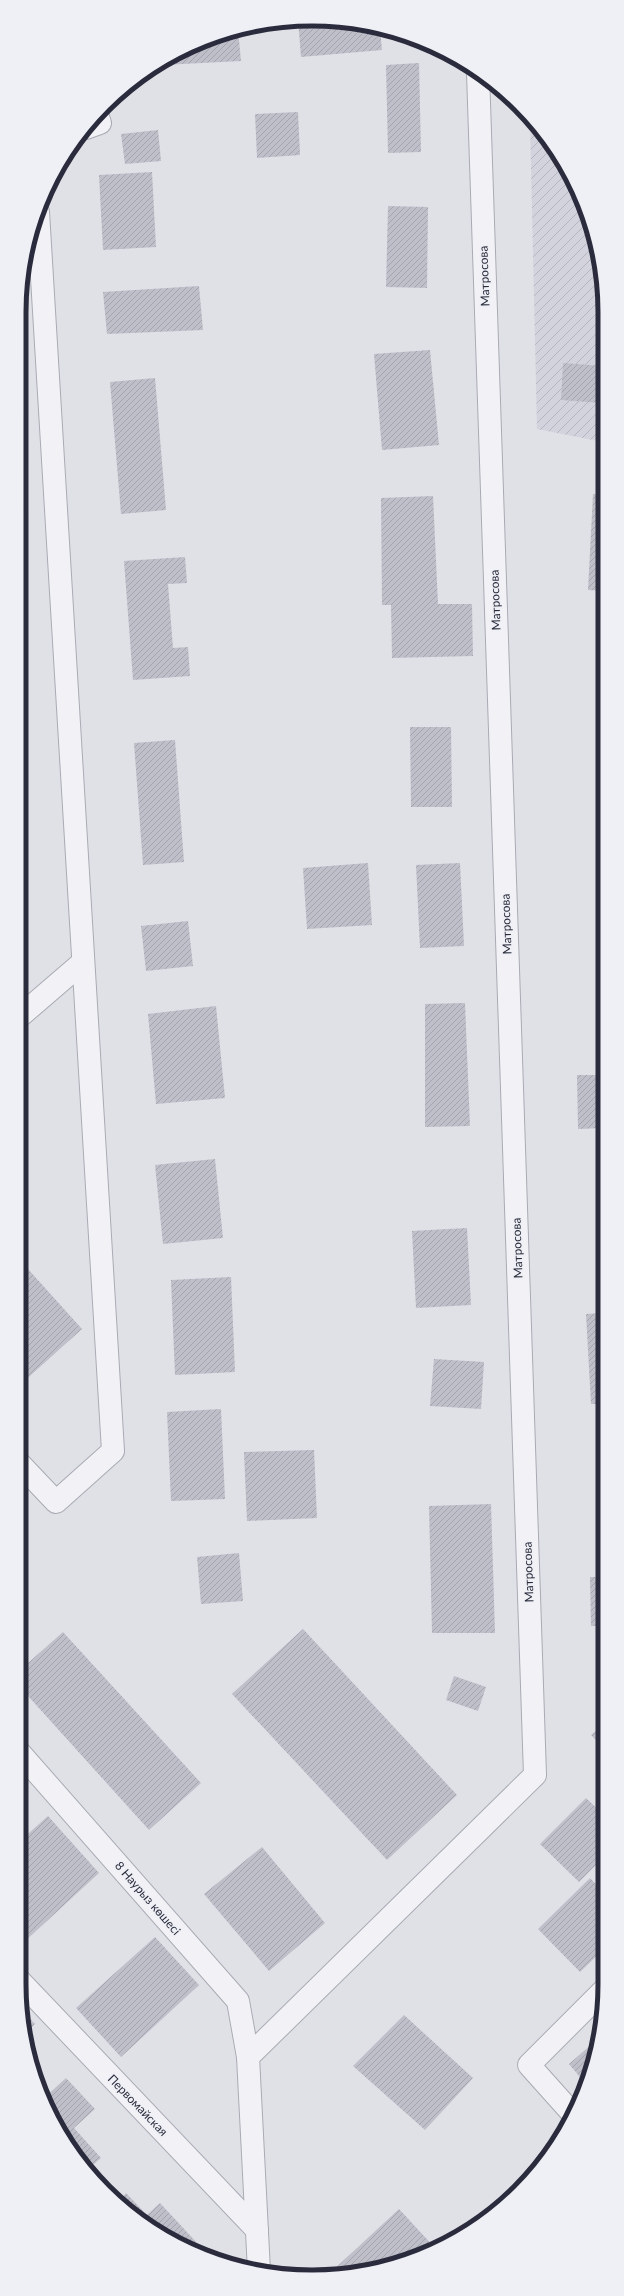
<svg xmlns="http://www.w3.org/2000/svg" width="624" height="2296" font-family="Lato,sans-serif">
<style>
.industrial{fill:url(#industrial-furrows)}
.building{fill:url(#building-hatch)}
.lines{fill:none;stroke-linecap:round;stroke-linejoin:round}
.minor-casing{stroke:#a9abb4;stroke-width:24}
.minor{stroke:#f2f2f6;stroke-width:22}
.labels{text-anchor:middle;dominant-baseline:central;stroke-width:3.5;stroke-linejoin:round;paint-order:stroke}
.street-label{font-size:12px;fill:#2a2c3d;stroke:#eff0f5}
.rim{fill:none;stroke:#2a2c3d;stroke-width:5}
</style>
<defs>
<pattern id="industrial-furrows" width="10" height="10" patternUnits="userSpaceOnUse"><rect width="10" height="10" fill="#d2d3dc"/><path d="M-1 1l2-2M0 10L10 0M9 11l2-2" fill="none" stroke="#b4b5be"/></pattern>
<pattern id="building-hatch" width="6" height="6" patternUnits="userSpaceOnUse"><rect width="6" height="6" fill="#bebfc9"/><path d="M-1 1l2-2M0 6l6-6M5 7l2-2" fill="none" stroke="#a3a4ae"/></pattern>
</defs>
<rect width="100%" height="100%" fill="#e0e1e7"/>
<polygon class="industrial" points="530,120 575,183 603,274 603,442 537,429"/>
<g class="building">
<polygon points="312,19 369,25 380,29 382,50 301,57 298,20"/>
<polygon points="238,30 241,61 163,65 163,61 200,41"/>
<polygon points="419,63 421,152 388,153 386,65"/>
<polygon points="298,112 300,155 257,158 255,114"/>
<polygon points="158,130 161,161 125,164 121,134"/>
<polygon points="152,172 156,247 103,250 99,175"/>
<polygon points="388,206 428,207 427,288 386,287"/>
<polygon points="199,286 203,330 107,334 103,292"/>
<polygon points="430,350 439,445 382,450 374,354"/>
<polygon points="563,363 603,366 601,403 561,400"/>
<polygon points="155,378 166,510 121,514 110,382"/>
<polygon points="593,494 603,494 603,591 588,590"/>
<polygon points="433,496 438,604 472,604 473,656 392,658 391,605 382,605 381,498"/>
<polygon points="185,557 187,583 168,584 173,648 188,647 190,676 133,680 124,561"/>
<polygon points="601,651 603,651 603,671 602,671"/>
<polygon points="410,727 451,727 452,807 411,807"/>
<polygon points="175,740 184,862 143,865 134,743"/>
<polygon points="368,863 372,925 307,929 303,868"/>
<polygon points="460,863 464,946 420,948 416,865"/>
<polygon points="188,921 193,966 146,971 141,926"/>
<polygon points="465,1003 470,1126 425,1127 425,1004"/>
<polygon points="216,1006 225,1098 156,1104 148,1014"/>
<polygon points="577,1075 604,1075 604,1128 578,1129"/>
<polygon points="215,1159 223,1238 163,1244 155,1165"/>
<polygon points="467,1228 471,1305 416,1308 412,1231"/>
<polygon points="19,1259 82,1329 21,1384 19,1382"/>
<polygon points="231,1277 235,1372 175,1375 171,1280"/>
<polygon points="604,1313 604,1404 591,1404 586,1314"/>
<polygon points="434,1359 484,1362 481,1409 430,1406"/>
<polygon points="221,1409 225,1499 171,1501 167,1412"/>
<polygon points="314,1450 317,1518 247,1521 244,1452"/>
<polygon points="491,1504 495,1633 432,1633 429,1506"/>
<polygon points="239,1553 243,1601 201,1604 197,1557"/>
<polygon points="590,1577 604,1577 604,1626 591,1626"/>
<polygon points="303,1629 457,1795 387,1860 232,1694"/>
<polygon points="63,1632 201,1783 149,1830 19,1686 19,1671"/>
<polygon points="454,1676 486,1687 478,1711 446,1700"/>
<polygon points="605,1723 605,1750 591,1735"/>
<polygon points="586,1798 605,1816 605,1856 579,1882 540,1844"/>
<polygon points="48,1816 99,1873 23,1943 19,1938 19,1842"/>
<polygon points="262,1847 325,1923 269,1971 204,1894"/>
<polygon points="590,1878 605,1894 605,1948 580,1972 538,1929"/>
<polygon points="155,1937 199,1985 121,2057 76,2008"/>
<polygon points="22,2010 35,2024 24,2035"/>
<polygon points="404,2015 473,2078 425,2130 353,2066"/>
<polygon points="600,2037 599,2041 584,2082 569,2064"/>
<polygon points="66,2078 95,2109 74,2128 101,2158 87,2170 43,2099"/>
<polygon points="126,2193 147,2215 160,2203 211,2258 182,2247 133,2216 118,2202"/>
<polygon points="399,2209 436,2249 388,2267 330,2273"/>
</g>
<g class="lines">
<defs>
<g id="minor">
<polyline points="86,128 100,123 97,114"/>
<polyline points="19,1017 83,962"/>
<polyline points="19,1463 56,1502 113,1451 38,212"/>
<polyline points="19,1752 238,2001 248,2057 259,2271"/>
<polyline points="19,1980 257,2230"/>
<polyline points="248,2057 535,1775 478,73"/>
<polyline points="572,2113 529,2065 604,1990"/>
</g>
</defs>
<use href="#minor" class="minor-casing"/>
<use href="#minor" class="minor"/>
</g>
<g class="labels">
<g class="street-label">
<text transform="translate(484 276) rotate(-92)">Матросова</text>
<text transform="translate(495 600) rotate(-92)">Матросова</text>
<text transform="translate(506 924) rotate(-92)">Матросова</text>
<text transform="translate(517 1248) rotate(-92)">Матросова</text>
<text transform="translate(528 1572) rotate(-92)">Матросова</text>
<text transform="translate(148 1898) rotate(49)">8 Наурыз көшесі</text>
<text transform="translate(138 2105) rotate(46)">Первомайская</text>
</g>
</g>
<path d="M0 0H624V2296H0ZM312 26H312A286 286 0 0 1 598 312V1984A286 286 0 0 1 312 2270H312A286 286 0 0 1 26 1984V312A286 286 0 0 1 312 26Z" fill="#eff0f5" fill-rule="evenodd"/>
<path class="rim" d="M312 26H312A286 286 0 0 1 598 312V1984A286 286 0 0 1 312 2270H312A286 286 0 0 1 26 1984V312A286 286 0 0 1 312 26Z"/>
</svg>
